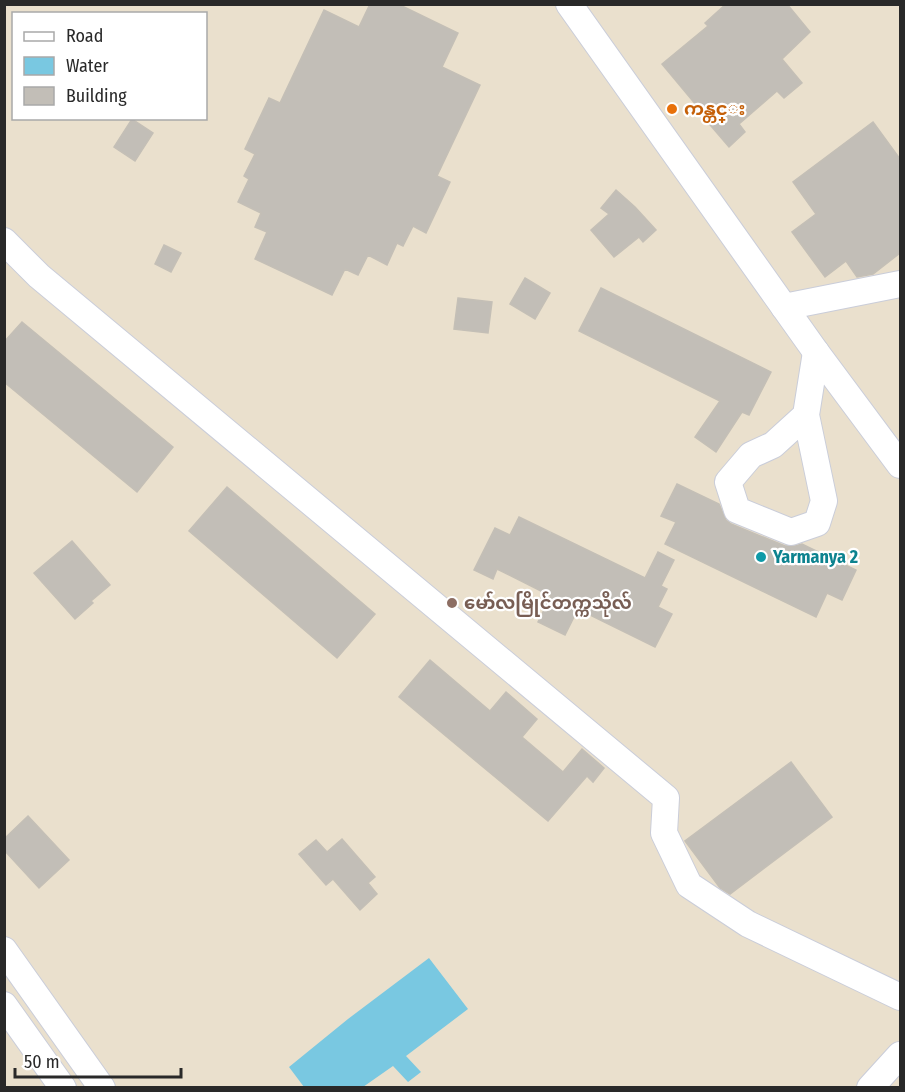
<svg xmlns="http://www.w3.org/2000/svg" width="905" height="1092" font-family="'Fira Sans Condensed','Noto Sans Myanmar',sans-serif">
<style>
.education{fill:#eae0cd;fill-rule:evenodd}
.water{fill:#79c8e1}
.building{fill:#c2beb7;stroke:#c4bfb6;stroke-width:1.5}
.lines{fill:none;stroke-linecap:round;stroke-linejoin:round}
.minor-casing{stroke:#cacdd9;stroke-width:28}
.minor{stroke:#fff;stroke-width:26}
.food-dot{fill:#e8710a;stroke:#fff;stroke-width:2}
.culture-dot{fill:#0f9aa8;stroke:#fff;stroke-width:2}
.education-dot{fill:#8d6e63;stroke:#fff;stroke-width:2}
.labels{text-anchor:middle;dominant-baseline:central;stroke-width:4.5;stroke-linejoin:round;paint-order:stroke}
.food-label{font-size:18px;font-weight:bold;fill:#c56008;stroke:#fff;text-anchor:start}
.culture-label{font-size:18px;font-weight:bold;fill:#0d838f;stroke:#fff;text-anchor:start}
.education-label{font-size:18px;font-weight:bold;fill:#785e54;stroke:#fff;text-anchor:start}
</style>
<rect width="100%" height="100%" fill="#e9e3dc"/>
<path class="education" d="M5 5H900V1087H5ZM14 14H206V118H14Z"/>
<polygon class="water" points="429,958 468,1009 406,1056 421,1072 408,1082 393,1066 363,1087 304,1087 289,1067 348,1019"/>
<g class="building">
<polygon points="370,4 398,4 458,33 442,67 480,85 437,176 450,182 426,233 413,226 403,246 397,243 387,265 368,255 358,275 345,269 332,295 255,259 267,232 255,227 261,213 238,202 249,179 244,176 255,154 245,149 269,98 280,103 324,10 359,27"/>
<polygon points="726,4 787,4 810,32 782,59 802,83 784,98 777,91 739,124 745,132 729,147 705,119 707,118 662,64 708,26 705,23"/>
<polygon points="132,119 153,133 135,161 114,147"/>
<polygon points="873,122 900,159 900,253 873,274 857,277 846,261 825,277 792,232 816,214 793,182"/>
<polygon points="616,190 635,207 656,230 643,242 639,237 614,257 591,230 609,214 601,208"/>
<polygon points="164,245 181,253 171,272 155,264"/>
<polygon points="525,278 550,293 535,319 510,304"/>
<polygon points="601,288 771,372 749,415 742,412 716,452 695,437 720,401 579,331"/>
<polygon points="458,298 492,302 488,333 454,329"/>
<polygon points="22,322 173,447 137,492 4,382 4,342"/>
<polygon points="677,484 719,504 726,520 731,524 785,546 795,546 802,544 856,570 842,600 827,593 816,617 665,544 676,522 661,516"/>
<polygon points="227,487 375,614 337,658 189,531"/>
<polygon points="519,517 645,578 658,552 674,560 661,586 667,589 658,607 672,614 655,647 578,609 565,635 538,622 551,596 497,569 493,579 474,570 495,528 510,535"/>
<polygon points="72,541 110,585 91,601 93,603 75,619 34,573"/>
<polygon points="430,660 490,711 506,692 537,719 522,737 563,772 582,749 604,768 593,782 587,776 548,821 399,697"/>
<polygon points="791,762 832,817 730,894 720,888 685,841"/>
<polygon points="28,816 69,860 39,888 4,850 4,839"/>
<polygon points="342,839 375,877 368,883 377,894 360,910 333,879 326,885 299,854 316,840 327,852"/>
</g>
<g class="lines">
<defs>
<g id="minor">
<polyline points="569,4 816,352 900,465"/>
<polyline points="4,241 39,276 666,798 664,833 689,885 748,924 900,997"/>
<polyline points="784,307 900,284"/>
<polyline points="806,415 824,501 817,523 791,532 737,510 728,482 751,455 773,445 806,415 816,352"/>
<polyline points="4,950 102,1088"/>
<polyline points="4,1005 63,1088"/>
<polyline points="870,1088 900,1055"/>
</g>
</defs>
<use href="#minor" class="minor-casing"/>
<use href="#minor" class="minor"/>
</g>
<circle class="food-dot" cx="672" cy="109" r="6"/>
<circle class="culture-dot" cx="761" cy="557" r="6"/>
<circle class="education-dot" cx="452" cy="603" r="6"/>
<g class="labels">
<g class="food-label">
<text x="684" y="109">ကန္တင္း</text>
</g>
<g class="culture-label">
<text x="773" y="557">Yarmanya 2</text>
</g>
<g class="education-label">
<text x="464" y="603">မော်လမြိုင်တက္ကသိုလ်</text>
</g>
</g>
<rect width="905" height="1092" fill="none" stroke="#292929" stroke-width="12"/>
<rect x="12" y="12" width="195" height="108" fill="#ffffff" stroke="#a9a9a9" stroke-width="1.5"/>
<rect x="24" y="32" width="30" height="9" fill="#ffffff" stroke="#a9a9a9" stroke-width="1.5"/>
<text x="66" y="42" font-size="18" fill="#292929">Road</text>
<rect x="24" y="57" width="30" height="18" fill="#79c8e1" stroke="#a9a9a9" stroke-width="1.5"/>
<text x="66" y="72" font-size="18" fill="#292929">Water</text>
<rect x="24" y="87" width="30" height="18" fill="#c2beb7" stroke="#a9a9a9" stroke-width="1.5"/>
<text x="66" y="102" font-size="18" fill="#292929">Building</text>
<path d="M15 1068v9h166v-9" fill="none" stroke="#292929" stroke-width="3"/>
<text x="24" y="1068" font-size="18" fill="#292929" stroke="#ffffff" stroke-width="4.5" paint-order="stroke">50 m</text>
</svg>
